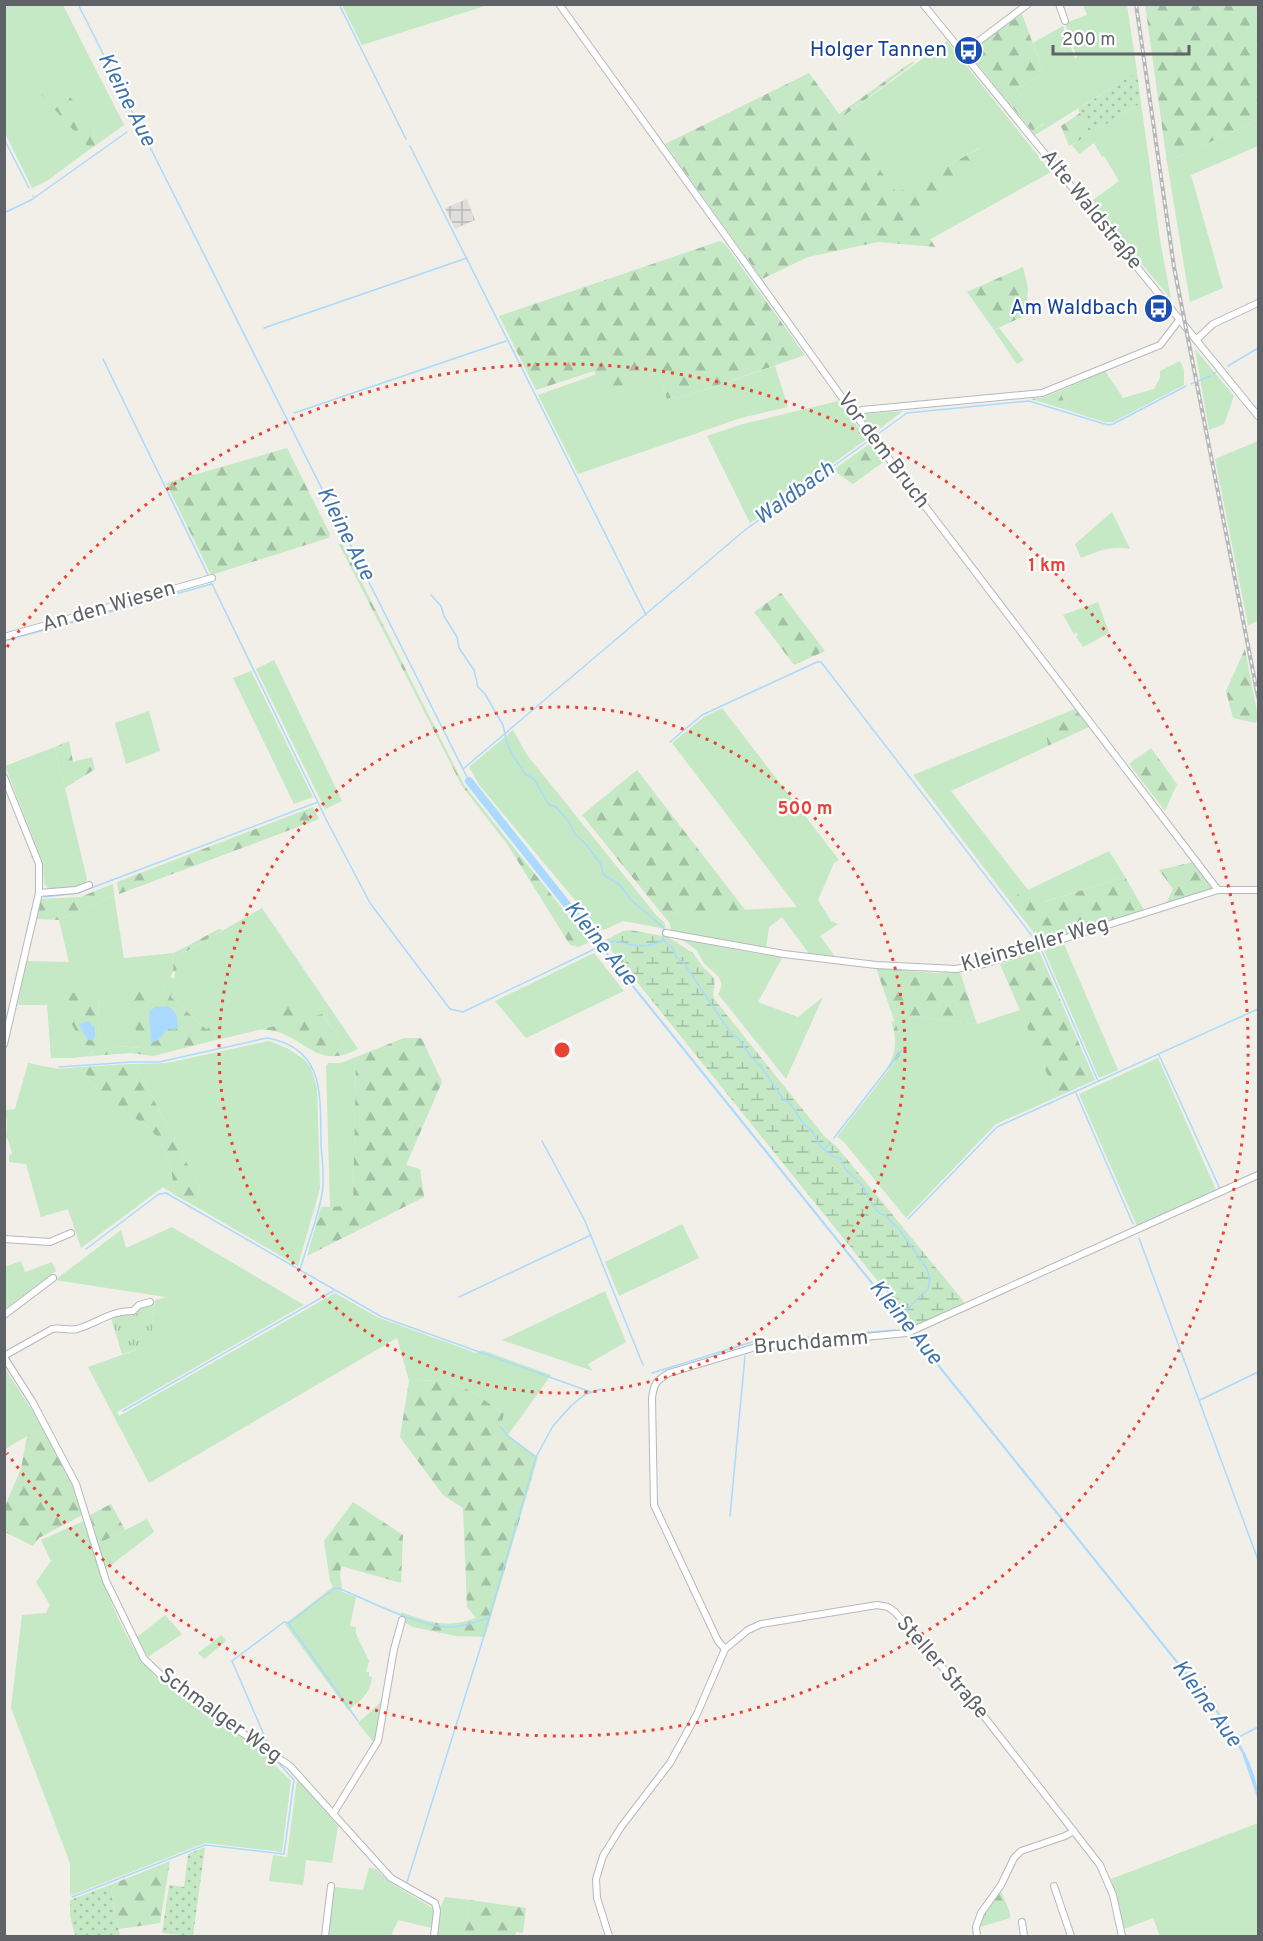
<svg xmlns="http://www.w3.org/2000/svg" width="1263" height="1941" font-family="Overpass,sans-serif">
<style>
.industrial{fill:url(#industrial-grid)}
.grass{fill:#c5e8c5}
.forest{fill:url(#forest-firs)}
.wetland{fill:url(#wetland-marsh)}
.park{fill:url(#park-tufts)}
.garden{fill:url(#garden-dots)}
.water{fill:#aadaff}
.lines{fill:none;stroke-linecap:round;stroke-linejoin:round}
.stream{stroke:#aadaff;stroke-width:1.5}
.river{stroke:#aadaff;stroke-width:8}
.minor-casing{stroke:#b5b8bc;stroke-width:8}
.minor{stroke:#fff;stroke-width:6}
.rail-casing{stroke:#b6b7b8;stroke-width:4}
.rail{stroke:#fff;stroke-width:1.5;stroke-dasharray:4.5;stroke-linecap:butt}
.ring{fill:none;stroke:#ea4335;stroke-width:3;stroke-dasharray:3 6}
.labels{text-anchor:middle;dominant-baseline:central;stroke-width:4.5;stroke-linejoin:round;paint-order:stroke}
.transit-label{font-size:21px;fill:#164399;stroke:#fff;text-anchor:end}
.street-label{font-size:21px;fill:#5f6368;stroke:#fff}
.water-label{font-size:22px;font-style:italic;fill:#4174aa;stroke:#fff}
.centre{fill:#ea4335;stroke:#fff;stroke-width:3}
.ring-label{font-size:18px;text-anchor:middle;font-weight:bold;fill:#ea4335;stroke:#fff;stroke-width:4.5;stroke-linejoin:round;paint-order:stroke}
</style>
<defs>
<pattern id="industrial-grid" width="8" height="8" patternUnits="userSpaceOnUse" patternTransform="scale(1.5)"><rect width="8" height="8" fill="#e0deda"/><path d="M0 4h8M4 0v8" fill="none" stroke="#b9b8b5"/></pattern>
<pattern id="forest-firs" width="22" height="20" patternUnits="userSpaceOnUse" patternTransform="scale(1.5)"><rect width="22" height="20" fill="#c5e8c5"/><path d="M5 1l3.5 6h-7zM16 11l3.5 6h-7z" fill="#a3c0a4"/></pattern>
<pattern id="wetland-marsh" width="20" height="14" patternUnits="userSpaceOnUse" patternTransform="scale(1.5)"><rect width="20" height="14" fill="#c5e8c5"/><path d="M1 5h8M5 5V1M11 12h8M15 12V8" fill="none" stroke="#a3c0a4"/></pattern>
<pattern id="park-tufts" width="24" height="20" patternUnits="userSpaceOnUse" patternTransform="scale(1.5)"><rect width="24" height="20" fill="#c5e8c5"/><path d="M3 7l-1-3M5 7V3M7 7l1-3M15 17l-1-3M17 17v-4M19 17l1-3" fill="none" stroke="#a3c0a4"/></pattern>
<pattern id="garden-dots" width="8" height="8" patternUnits="userSpaceOnUse" patternTransform="scale(1.5)"><rect width="8" height="8" fill="#c5e8c5"/><path d="M2 2h.1M6 6h.1" fill="none" stroke="#a3c0a4" stroke-width="1.8" stroke-linecap="round"/></pattern>
</defs>
<rect width="100%" height="100%" fill="#f1efe8"/>
<polygon class="industrial" points="467,199 475,220 455,229 445,208"/>
<g class="grass">
<polygon points="5,5 63,5 124,125 96,145 93,128 43,95 90,149 47,181 32,188 5,133"/>
<polygon points="342,5 488,5 362,45"/>
<polygon points="1083,5 1127,5 1137,72 1035,135 1032,131 1044,124 1016,89 1044,74 1033,43 1063,26 1075,58 1077,58 1065,23 1087,15"/>
<polygon points="947,41 1051,172 929,240 911,214 956,190 979,148 897,194 841,118"/>
<polygon points="1141,103 1160,240 1171,299 1090,202 1119,181 1104,156 1102,157 1094,143 1079,154 1072,145"/>
<polygon points="1258,120 1258,146 1191,175 1223,288 1190,302 1167,162"/>
<polygon points="999,328 1024,360 1017,364 994,330"/>
<polygon points="1195,349 1234,396 1224,424 1209,430"/>
<polygon points="1180,361 1184,370 1184,385 1113,422 1104,422 1067,410 1060,391 1105,371 1123,398 1154,389 1160,378 1160,371"/>
<polygon points="775,366 788,407 741,418 578,474 538,395 600,373 608,389 658,373 667,399 677,396 678,399"/>
<polygon points="838,401 867,439 750,523 707,436 743,424"/>
<polygon points="903,411 874,433 862,417 863,414"/>
<polygon points="1258,441 1258,621 1248,625 1215,459"/>
<path d="M1112 512 1130 549C1113 545 1097 551 1081 558L1075 544Z"/>
<polygon points="1098,602 1109,633 1083,647 1076,637 1078,635 1076,632 1074,634 1063,615"/>
<polygon points="274,660 342,801 325,809 256,669"/>
<polygon points="251,671 313,797 294,804 233,678"/>
<polygon points="722,708 839,860 834,863 818,900 831,921 838,924 820,936 836,958 810,955 782,917 769,927 766,948 672,931 669,922 662,914 797,907 672,743 704,717"/>
<polygon points="1075,709 1077,712 1045,726 1048,746 951,791 1028,890 1008,899 913,775"/>
<polygon points="149,711 160,751 126,764 115,723"/>
<polygon points="513,730 527,755 656,915 664,922 666,929 623,921 604,930 599,929 480,786 469,767"/>
<polygon points="55,747 87,879 85,884 75,888 49,890 44,883 43,863 5,766"/>
<polygon points="1109,851 1125,877 1043,902 1034,887"/>
<path d="M114 895 124 958 174 953 173 972 163 990 142 1048 116 1046 105 1049 100 1042 98 993 69 1019 83 1045 95 1047V1050C85 1060 65 1058 51 1058L47 1005H18L26 961 69 962 59 920Z"/>
<polygon points="262,908 358,1049 349,1053 323,1015 307,1018 267,1014 280,1025 216,1040 212,1027 206,1029 171,997 178,956"/>
<path d="M680 939 782 958 758 1002 798 1017 823 997 786 1079 718 994C728 979 713 973 704 963 701 959 699 954 696 950 692 946 685 942 680 939Z"/>
<polygon points="1064,944 1118,1070 1099,1078 1044,950"/>
<polygon points="594,953 624,991 526,1038 495,1001"/>
<polygon points="1020,1010 1057,1097 996,1124 906,1218 843,1141 837,1137 904,1050 892,1014 977,1024"/>
<polygon points="269,1041 287,1048 305,1060 311,1068 317,1088 320,1188 298,1266 195,1206 200,1188 135,1064 167,1063"/>
<polygon points="356,1057 353,1207 330,1207 326,1066 328,1063 341,1063"/>
<polygon points="1158,1058 1216,1190 1137,1226 1079,1094"/>
<polygon points="28,1063 58,1069 80,1067 103,1097 148,1127 161,1141 171,1169 175,1195 163,1187 81,1248 68,1209 41,1217 26,1164 9,1162 9,1156 12,1153 8,1140 6,1138 7,1122 5,1110 15,1109"/>
<polygon points="682,1224 699,1258 619,1296 605,1262"/>
<polygon points="172,1227 304,1305 117,1412 119,1416 335,1293 377,1317 476,1353 482,1350 551,1375 508,1435 501,1425 504,1414 476,1394 448,1380 409,1381 397,1338 149,1483 88,1367 150,1345 155,1300 166,1297 55,1280 121,1230 126,1248"/>
<polygon points="21,1261 25,1272 52,1262 56,1271 6,1308 4,1302 5,1267"/>
<polygon points="605,1291 626,1342 588,1364 593,1371 502,1340"/>
<polygon points="4,1367 43,1427 5,1449 4,1449"/>
<polygon points="147,1519 154,1532 106,1569 98,1544"/>
<path d="M84 1521C97 1567 122 1645 156 1677L271 1756 276 1766 291 1781 282 1852 205 1843 70 1896V1863L11 1708 22 1615 46 1613 50 1605 36 1582 51 1561 41 1540Z"/>
<path d="M338 1586 342 1587 341 1591 356 1597 350 1626 356 1627V1634L369 1661 366 1672H369V1676L372 1677C370 1694 361 1701 348 1710L285 1624 333 1587Z"/>
<polygon points="165,1615 182,1634 148,1657 137,1637"/>
<polygon points="222,1635 226,1641 204,1659 198,1653"/>
<polygon points="383,1700 375,1740 374,1743 358,1723"/>
<polygon points="297,1779 338,1826 332,1863 306,1860 303,1885 269,1881 273,1855 287,1857"/>
<polygon points="1258,1823 1258,1936 1160,1936 1153,1918 1124,1929 1111,1879"/>
<polygon points="369,1868 376,1869 389,1882 431,1907 434,1912 432,1928 398,1920 391,1936 327,1936 333,1887 363,1890"/>
<polygon points="445,1897 470,1900 464,1936 435,1936 439,1910"/>
</g>
<g class="forest">
<polygon points="1145,5 1258,5 1258,120 1167,162"/>
<polygon points="1022,14 1044,74 1016,89 1044,123 1032,131 969,54 970,51"/>
<polygon points="913,61 914,63 841,118 897,193 980,148 982,165 956,190 912,214 936,247 878,242 808,257 762,279 665,144 809,73 839,114"/>
<polygon points="55,88 65,90 93,128 96,145 90,149 42,95"/>
<polygon points="1080,113 1090,134 1069,146 1061,126"/>
<polygon points="720,241 724,243 805,355 678,399 676,396 667,399 658,373 608,390 600,374 596,375 594,371 536,390 499,316"/>
<polygon points="1023,267 1028,288 1026,315 994,330 967,292"/>
<polygon points="1060,391 1067,410 1031,399 1041,398"/>
<polygon points="871,443 886,460 853,484 833,470"/>
<polygon points="287,448 330,534 328,538 211,575 166,483"/>
<polygon points="342,543 464,785 589,942 579,947 570,945 507,844 462,786 339,544"/>
<polygon points="781,593 825,651 794,665 754,612"/>
<polygon points="1245,649 1258,717 1256,723 1233,718 1226,691"/>
<polygon points="1077,712 1089,727 1048,746 1045,726"/>
<polygon points="69,741 73,762 92,757 95,769 65,788 55,747"/>
<polygon points="1151,748 1177,784 1165,811 1129,764"/>
<polygon points="637,770 746,911 662,914 582,815"/>
<polygon points="313,807 319,819 119,894 117,882"/>
<polygon points="1193,862 1212,887 1212,890 1166,904 1173,889 1159,870"/>
<polygon points="1125,877 1144,910 1041,942 1008,899 1034,887 1044,902"/>
<polygon points="113,884 114,895 59,920 36,919 41,899 80,897"/>
<polygon points="219,929 223,930 178,956 176,972 173,972 174,953"/>
<polygon points="1039,951 1095,1080 1057,1097 1000,964"/>
<polygon points="876,968 934,973 960,972 977,1024 892,1014"/>
<polygon points="170,977 175,979 171,997 206,1029 212,1027 216,1040 153,1056 131,1053 79,1057 92,1053 95,1050 95,1047 83,1045 69,1019 69,993 98,993 100,1042 105,1049 116,1046 141,1048 125,992 163,990"/>
<path d="M292 996 307 1018 322 1014 349 1053C311 1068 298 1026 258 1030L280 1025 266 1014Z"/>
<path d="M891 1021 895 1022 905 1049 889 1069 887 1067C897 1054 897 1036 891 1021Z"/>
<polygon points="404,1038 419,1038 422,1039 442,1082 406,1165 420,1169 424,1197 307,1256 321,1207 353,1206 356,1057"/>
<polygon points="131,1064 135,1064 200,1188 195,1206 175,1195 171,1169 161,1141 148,1127 103,1097 80,1067"/>
<path d="M448 1380 476 1394 504 1414 501 1425 508 1435 538 1457 485 1637 456 1636 413 1627 400 1620 401 1612C429 1622 446 1629 476 1618L467 1607 463 1508 443 1495 400 1437 409 1381Z"/>
<polygon points="43,1427 69,1475 82,1515 39,1538 33,1546 5,1532 4,1508 21,1469 27,1436"/>
<polygon points="353,1502 403,1535 401,1583 341,1566 340,1576 342,1587 338,1586 333,1587 330,1581 324,1541"/>
<polygon points="111,1504 125,1530 98,1544 90,1515"/>
<polygon points="170,1861 160,1923 119,1929 110,1885"/>
<polygon points="1000,1889 1009,1910 1010,1918 980,1927 982,1919"/>
<polygon points="470,1900 526,1908 523,1933 516,1932 515,1936 464,1936"/>
</g>
<polygon class="wetland" points="630,930 668,937 693,953 703,967 715,979 713,995 715,1000 824,1136 837,1147 965,1303 914,1326 604,941 623,931"/>
<polygon class="park" points="154,1305 151,1345 122,1354 111,1318 125,1313 131,1316 138,1313 139,1308"/>
<g class="garden">
<polygon points="1137,72 1141,103 1090,134 1078,109"/>
<polygon points="205,1847 193,1936 162,1933 169,1885 184,1887 188,1854"/>
<polygon points="110,1885 120,1936 75,1936 70,1915 70,1900"/>
</g>
<g class="water">
<path d="M598 941 1221 1715C1238 1739 1258 1769 1258 1800L1242 1753 1220 1717 596 942Z"/>
<path d="M168 1006C176 1010 178 1018 178 1027L175 1030 168 1029 157 1041 151 1042C150 1037 151 1033 150 1027 148 1010 148 1007 168 1006Z"/>
<polygon points="88,1021 95,1028 95,1037 92,1041 87,1039 79,1024"/>
</g>
<g class="lines">
<g class="stream">
<polyline points="78,4 469,781"/>
<polyline points="339,4 406,139"/>
<polyline points="4,139 29,188"/>
<polyline points="410,146 646,615"/>
<polyline points="33,196 34,198 127,132"/>
<polyline points="4,213 33,199"/>
<polyline points="264,328 467,258"/>
<polyline points="103,359 209,577"/>
<polyline points="1228,366 1258,348"/>
<polyline points="1213,374 1216,372"/>
<polyline points="1198,381 1210,376"/>
<polyline points="1191,384 1195,382"/>
<polyline points="294,413 506,341"/>
<polyline points="875,436 907,413 1029,401 1108,425 1113,424 1186,386"/>
<polyline points="211,582 328,823 370,903 450,1009 463,1012 603,945"/>
<polyline points="431,595 441,606 444,616 457,637 459,648 474,670 478,687 485,694 503,725 507,744 514,757 525,774 534,779 549,805 556,807 569,822 575,834 585,843 600,863 604,875 620,885 631,900 663,927 663,939 674,950 676,957 684,963 731,1034 738,1038 752,1058 760,1065 783,1099 790,1103 803,1123 812,1131 821,1147 833,1156 841,1159 846,1170 863,1186 870,1201 879,1213 886,1216 899,1229 927,1269 930,1278 928,1289 899,1317"/>
<polyline points="4,641 212,584"/>
<polyline points="670,742 702,715 817,662 821,662 1039,945"/>
<polyline points="463,769 745,530 871,439"/>
<polyline points="44,897 78,893 318,802"/>
<path d="M610 942 614 941C633 945 646 950 663 940"/>
<polyline points="1041,949 1098,1081"/>
<polyline points="1159,1055 1220,1189"/>
<path d="M59 1067 132 1062H159L267 1038C326 1048 320 1097 321 1144 322 1160 325 1178 322 1194 318 1217 307 1246 300 1269"/>
<polyline points="1076,1093 1133,1224"/>
<polyline points="834,1138 902,1050"/>
<polyline points="542,1141 585,1221 643,1365"/>
<polyline points="825,1149 830,1143"/>
<polyline points="908,1219 997,1127 1258,1009"/>
<polyline points="1139,1238 1258,1560"/>
<polyline points="86,1249 159,1194 166,1193 382,1317 591,1392"/>
<polyline points="459,1297 591,1235"/>
<polyline points="652,1373 752,1342 895,1330"/>
<polyline points="1200,1400 1258,1372"/>
<polyline points="123,1411 333,1291"/>
<polyline points="501,1427 508,1436 534,1456"/>
<polyline points="730,1516 745,1356"/>
<polyline points="289,1624 358,1721"/>
<polyline points="1235,1739 1258,1727"/>
<path d="M270 1749 232 1661 284 1622 289 1623 333 1589 338 1588C368 1600 422 1629 453 1627 465 1626 478 1621 489 1618"/>
<polyline points="407,1882 480,1649 536,1457 553,1426 571,1406 584,1395 601,1389"/>
<polyline points="72,1897 205,1845 284,1854 294,1780 275,1759"/>
</g>
<polyline class="river" points="469,781 603,950"/>
<defs>
<g id="minor">
<polyline points="559,4 841,396 1218,890"/>
<polyline points="923,4 1258,416"/>
<polyline points="1059,4 1065,21"/>
<polyline points="963,53 1028,4"/>
<polyline points="1196,340 1213,324 1258,303"/>
<polyline points="854,413 862,410 1042,393 1160,345 1180,319"/>
<polyline points="4,637 212,578"/>
<polyline points="4,777 39,864 39,893 4,1044"/>
<polyline points="39,893 76,890 89,885"/>
<polyline points="666,933 784,954 876,965 956,969 984,964 1218,890 1258,890"/>
<polyline points="4,1239 50,1242 71,1233"/>
<polyline points="4,1315 53,1278"/>
<path d="M4 1356 52 1329C61 1327 69 1331 77 1329 96 1324 111 1310 133 1311L139 1305 150 1302"/>
<polyline points="4,1357 32,1401 76,1484 106,1581 144,1659 165,1679 290,1766 391,1878 435,1903 437,1911 434,1936"/>
<path d="M725 1649 718 1641 654 1505 652 1398C654 1383 656 1381 669 1373L756 1347 907 1333 1258 1175"/>
<polyline points="333,1814 378,1741 394,1649 402,1620"/>
<polyline points="1054,1886 1071,1936"/>
<polyline points="1022,1922 1024,1936"/>
<polyline points="325,1936 331,1886"/>
<polyline points="609,1936 597,1898 596,1879 603,1856 621,1827 670,1763 697,1714 725,1649 748,1630 761,1624 877,1605 888,1607 895,1612 979,1710 1100,1865 1113,1895 1122,1936"/>
<polyline points="977,1936 976,1927 981,1913 1001,1885 1014,1858 1021,1851 1065,1836 1074,1831"/>
</g>
</defs>
<use href="#minor" class="minor-casing"/>
<use href="#minor" class="minor"/>
<defs>
<polyline id="rail" points="1136,4 1174,267 1258,697"/>
</defs>
<use href="#rail" class="rail-casing"/>
<use href="#rail" class="rail"/>
</g>
<g class="ring">
<circle cx="562" cy="1050" r="343"/>
<path d="M7 647A686 686 0 1 1 7 1453"/>
</g>
<defs>
<symbol id="bus-disc" viewBox="-11 -11 22 22"><circle r="9.5" fill="#1a4fb4" stroke="#fff"/><path d="M-5-6H5V4H4V6H2V4H-2V6H-4V4H-5ZM-3.5-4V0h7V-4ZM-3.5 1.2v1.5H-2V1.2ZM2 1.2v1.5H3.5V1.2Z" fill="#fff"/></symbol>
</defs>
<g fill-rule="evenodd">
<use href="#bus-disc" x="952" y="34" width="33" height="33"/>
<use href="#bus-disc" x="1142" y="292" width="33" height="33"/>
</g>
<g class="labels">
<g class="transit-label">
<text x="947" y="50">Holger Tannen</text>
<text x="1138" y="308">Am Waldbach</text>
</g>
<g class="street-label">
<text transform="translate(1091 210) rotate(51)">Alte Waldstraße</text>
<text transform="translate(883 451) rotate(53)">Vor dem Bruch</text>
<text transform="translate(109 607) rotate(-16)">An den Wiesen</text>
<text transform="translate(1035 945) rotate(-16)">Kleinsteller Weg</text>
<text transform="translate(811 1343) rotate(-5)">Bruchdamm</text>
<text transform="translate(942 1668) rotate(49)">Steller Straße</text>
<text transform="translate(220 1716) rotate(36)">Schmalger Weg</text>
</g>
<g class="water-label">
<text transform="translate(126 100) rotate(63)">Kleine Aue</text>
<text transform="translate(795 494) rotate(-36)">Waldbach</text>
<text transform="translate(345 534) rotate(63)">Kleine Aue</text>
<text transform="translate(600 944) rotate(51)">Kleine Aue</text>
<text transform="translate(905 1323) rotate(51)">Kleine Aue</text>
<text transform="translate(1206 1704) rotate(54)">Kleine Aue</text>
</g>
</g>
<circle cx="562" cy="1050" r="9" class="centre"/>
<g class="ring-label">
<text x="1047" y="571">1 km</text>
<text x="805" y="814">500 m</text>
</g>
<rect width="1263" height="1941" fill="none" stroke="#5f6368" stroke-width="12"/>
<path d="M1053 45v9h136v-9" fill="none" stroke="#5f6368" stroke-width="3"/>
<text x="1062" y="45" font-size="18" fill="#5f6368" stroke="#ffffff" stroke-width="4.5" paint-order="stroke">200 m</text>
</svg>
